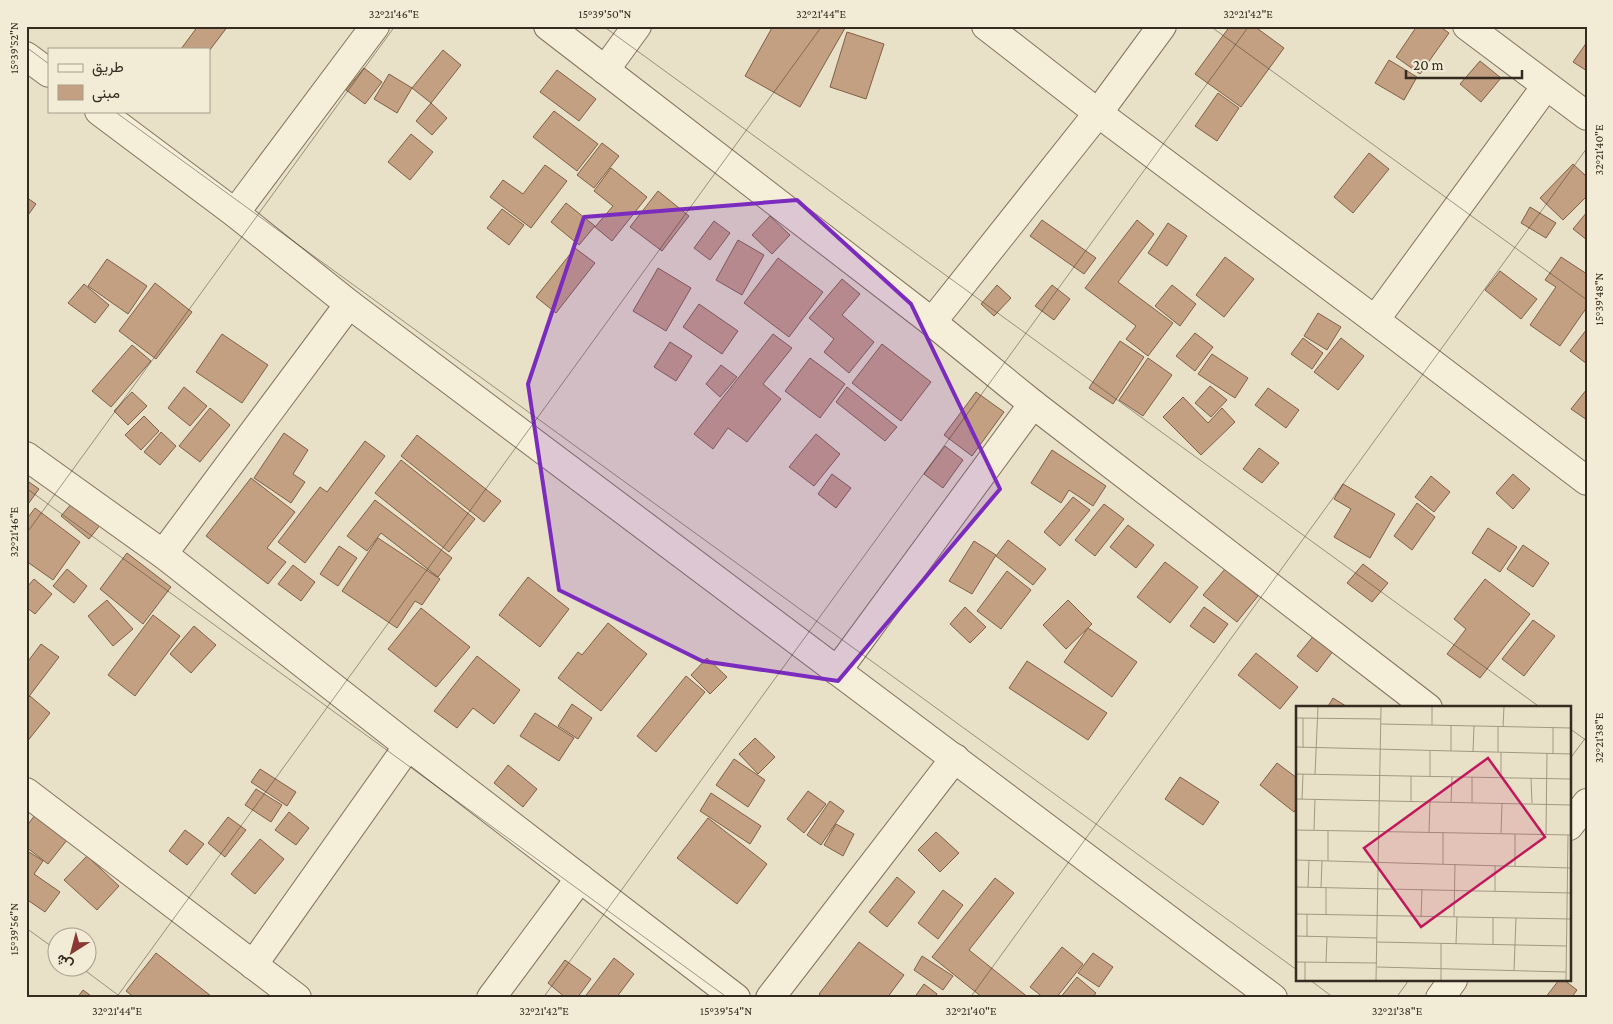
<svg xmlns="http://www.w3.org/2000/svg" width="1613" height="1024" font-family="'Crimson Pro',Vazirmatn,serif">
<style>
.building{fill:#c3a081;stroke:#7f6047}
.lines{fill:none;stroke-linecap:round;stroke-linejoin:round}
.minor-casing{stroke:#83735e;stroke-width:30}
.tertiary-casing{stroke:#83735e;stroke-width:30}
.minor{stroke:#f5eed9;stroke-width:28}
.tertiary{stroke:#f5eed9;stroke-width:28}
.marked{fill:#7b2cbf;fill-opacity:0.2;stroke:#7b2cbf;stroke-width:4;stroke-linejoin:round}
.ticks{fill:none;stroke:#352b20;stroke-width:1;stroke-opacity:0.45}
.inset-road{fill:none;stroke:#a19884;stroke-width:1}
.view{fill:#c2185b;fill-opacity:0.15;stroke:#c2185b;stroke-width:2.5}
.inset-edge{fill:none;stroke:#352b20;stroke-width:2.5}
.neatline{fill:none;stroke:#352b20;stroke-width:2}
.ticks-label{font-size:12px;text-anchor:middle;fill:#352b20}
</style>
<rect width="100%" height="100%" fill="#e9e1c7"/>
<g class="building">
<polygon points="198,26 228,26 209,51 209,49 181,49"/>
<polygon points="773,26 842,26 845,28 800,107 745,76"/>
<polygon points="1230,26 1254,26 1284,48 1241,107 1195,74"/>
<polygon points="1417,26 1439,26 1449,33 1420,74 1396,57"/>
<polygon points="847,32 884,44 866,99 830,87"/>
<polygon points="1587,42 1587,71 1573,62"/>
<polygon points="443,50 461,65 431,103 412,88"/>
<polygon points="1389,60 1417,77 1404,100 1375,83"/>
<polygon points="1480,61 1501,78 1481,102 1460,84"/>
<polygon points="364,68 382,82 365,104 346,90"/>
<polygon points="557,70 596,99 579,121 540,92"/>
<polygon points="389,74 412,88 397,113 374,99"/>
<polygon points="1218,93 1239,108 1217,141 1195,126"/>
<polygon points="431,103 447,118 432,135 416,121"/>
<polygon points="554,111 598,144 577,171 533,137"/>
<polygon points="411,134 433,152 410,180 388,162"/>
<polygon points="602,143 619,156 594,188 577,175"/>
<polygon points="1369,153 1389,169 1353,213 1334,197"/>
<polygon points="1573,164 1587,177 1587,196 1563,220 1540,198"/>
<polygon points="545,165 567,181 531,228 490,197 503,180 523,194"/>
<polygon points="611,168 647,197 612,241 595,227 613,206 594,191"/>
<polygon points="658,191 689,216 662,251 630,227"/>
<polygon points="26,197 36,204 26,218"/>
<polygon points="566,203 595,226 579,245 551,222"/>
<polygon points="1530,207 1556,223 1546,238 1521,223"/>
<polygon points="502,209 524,225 509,245 487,228"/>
<polygon points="1587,212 1587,240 1573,229"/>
<polygon points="770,216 790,235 772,254 752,235"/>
<polygon points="1042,220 1096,258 1084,274 1030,236"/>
<polygon points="1137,220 1154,234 1118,282 1173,323 1148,356 1126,339 1136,326 1085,288"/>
<polygon points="714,221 730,233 710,260 694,248"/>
<polygon points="1168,223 1187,236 1167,266 1148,253"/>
<polygon points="738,240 764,255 742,295 716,280"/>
<polygon points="575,248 595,263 556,313 536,297"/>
<polygon points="1225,257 1254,279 1224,317 1196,295"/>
<polygon points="1561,257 1587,274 1587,307 1560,346 1530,325 1556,287 1545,280"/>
<polygon points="778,258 823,292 789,337 744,303"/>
<polygon points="107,259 147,286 128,314 88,286"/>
<polygon points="658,268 691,288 666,331 633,311"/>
<polygon points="1500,271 1537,299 1521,319 1485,290"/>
<polygon points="842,279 860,294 842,315 874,342 849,373 824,352 834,339 809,318"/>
<polygon points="155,283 192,312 156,359 119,331"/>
<polygon points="84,284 109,305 95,323 68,303"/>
<polygon points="997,285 1011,298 994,316 981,304"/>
<polygon points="1052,285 1070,299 1054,320 1035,306"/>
<polygon points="1172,285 1196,304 1180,326 1155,306"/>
<polygon points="699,304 738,331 722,354 683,327"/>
<polygon points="1318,313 1341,327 1327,350 1304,336"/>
<polygon points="1587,329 1587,364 1570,351"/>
<polygon points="1195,333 1213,347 1195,371 1176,356"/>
<polygon points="222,334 268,365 242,403 196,372"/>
<polygon points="773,334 792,348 763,384 781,399 747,442 728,428 713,449 694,434"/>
<polygon points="1303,338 1323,353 1312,369 1291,354"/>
<polygon points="1341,338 1364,356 1338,390 1314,372"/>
<polygon points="1120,341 1144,357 1113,404 1089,388"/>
<polygon points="670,342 692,356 676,381 654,367"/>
<polygon points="882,344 931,382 901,421 852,383"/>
<polygon points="132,345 151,361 111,407 92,391"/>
<polygon points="1212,354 1248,378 1235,398 1198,374"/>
<polygon points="810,358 845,384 820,418 785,391"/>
<polygon points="1148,358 1172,375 1143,416 1119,400"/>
<polygon points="721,365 737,377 720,397 706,384"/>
<polygon points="1210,386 1227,400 1211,417 1195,403"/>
<polygon points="184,387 207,406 190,426 168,408"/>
<polygon points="847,387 897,427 885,441 836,402"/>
<polygon points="1268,388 1299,410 1286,428 1255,405"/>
<polygon points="1587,389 1587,420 1571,409"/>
<polygon points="132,392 147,406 128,425 114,411"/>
<polygon points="976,392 1004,412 972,456 944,435"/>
<polygon points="1183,397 1208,423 1222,408 1235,422 1201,455 1163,417"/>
<polygon points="210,408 230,425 200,462 179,446"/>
<polygon points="144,416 159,431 141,450 125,435"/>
<polygon points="161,432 176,446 160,465 144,452"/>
<polygon points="284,433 308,450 293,474 305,482 291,503 254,478"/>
<polygon points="816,434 840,454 814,486 789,467"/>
<polygon points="417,435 501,501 484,522 401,456"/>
<polygon points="365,441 385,456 305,563 278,542 320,487 327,492"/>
<polygon points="945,446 963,460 943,488 924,474"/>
<polygon points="1259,448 1279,463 1262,483 1243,469"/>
<polygon points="1052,450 1106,486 1093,506 1069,490 1061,503 1031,483"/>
<polygon points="401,460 475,519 449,552 375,493"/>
<polygon points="832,474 851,488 836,508 818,494"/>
<polygon points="1513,474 1530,489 1513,509 1496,493"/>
<polygon points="1431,476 1450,492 1434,512 1415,497"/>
<polygon points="251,478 295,512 267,548 286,562 268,584 206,536"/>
<polygon points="26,480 39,489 26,507"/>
<polygon points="1343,484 1395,514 1370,558 1334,537 1351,509 1334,499"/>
<polygon points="1073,497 1090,510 1060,546 1044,532"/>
<polygon points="375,500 452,558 438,577 381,533 367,551 347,536"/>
<polygon points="73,502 101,524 89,539 61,516"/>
<polygon points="1417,503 1435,517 1412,550 1394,536"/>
<polygon points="1104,504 1124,519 1095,556 1075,540"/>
<polygon points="35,508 80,542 53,580 26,561 26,520"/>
<polygon points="1128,525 1154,545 1136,568 1110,547"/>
<polygon points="1488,528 1517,547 1500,572 1472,553"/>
<polygon points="378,538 440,579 422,605 415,601 397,628 342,591"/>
<polygon points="1008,540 1046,569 1033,585 996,556"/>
<polygon points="974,541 996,555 972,594 949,581"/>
<polygon points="1523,545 1549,563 1533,587 1507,569"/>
<polygon points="339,546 357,558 338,586 320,574"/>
<polygon points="127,553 171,587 143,624 100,589"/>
<polygon points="1165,562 1198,587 1170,623 1137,597"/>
<polygon points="1363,564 1388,583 1372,602 1347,583"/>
<polygon points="293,565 315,582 301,601 278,584"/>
<polygon points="67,569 87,586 74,603 53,586"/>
<polygon points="1225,569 1258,596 1237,622 1203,595"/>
<polygon points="1007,571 1031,590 1001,629 977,611"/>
<polygon points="528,577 569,609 540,647 499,615"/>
<polygon points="34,579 52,594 35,614 26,607 26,588"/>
<polygon points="1485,579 1530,614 1480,678 1447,654 1466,629 1454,619"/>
<polygon points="107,600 133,629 113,646 88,616"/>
<polygon points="1068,600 1092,624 1066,649 1043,625"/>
<polygon points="965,607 986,627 970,643 950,624"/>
<polygon points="1204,607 1228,624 1214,643 1190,626"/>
<polygon points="421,608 470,647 436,687 388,649"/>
<polygon points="153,615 180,636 135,696 108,675"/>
<polygon points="1533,620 1555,636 1524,676 1502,659"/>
<polygon points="608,623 647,654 601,711 558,678 578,652 582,655"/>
<polygon points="194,626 216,645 191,673 170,654"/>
<polygon points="1088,628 1137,662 1112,697 1064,662"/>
<polygon points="1315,634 1334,650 1317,672 1297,656"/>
<polygon points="41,644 59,657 27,699 26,664"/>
<polygon points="1256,653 1298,687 1280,709 1238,675"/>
<polygon points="477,656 520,690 494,724 473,708 457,728 434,711"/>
<polygon points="707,658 727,677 710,694 691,675"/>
<polygon points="1027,661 1107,713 1088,740 1009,688"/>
<polygon points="686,676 705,692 656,752 637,736"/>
<polygon points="30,696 50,713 26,743 26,701"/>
<polygon points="1333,698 1349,708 1327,708"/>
<polygon points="572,704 592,718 578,739 558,726"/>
<polygon points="535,713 574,738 559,761 520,736"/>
<polygon points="755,738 775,757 758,774 739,754"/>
<polygon points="734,759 765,780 748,807 716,785"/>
<polygon points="1277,763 1297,778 1297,808 1294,812 1260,785"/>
<polygon points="508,765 537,789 523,807 494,783"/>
<polygon points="260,769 296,792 287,806 251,782"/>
<polygon points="1180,777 1219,802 1203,825 1165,799"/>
<polygon points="256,789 282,805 271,822 245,805"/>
<polygon points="808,791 826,804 804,833 787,819"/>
<polygon points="711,793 761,826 750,844 700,811"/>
<polygon points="830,801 844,811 821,845 807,835"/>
<polygon points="289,812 309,828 296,845 275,830"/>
<polygon points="35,815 67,840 48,864 26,847 26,827"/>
<polygon points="228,817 246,830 225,857 208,843"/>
<polygon points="708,818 767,864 737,904 677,858"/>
<polygon points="836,824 854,834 843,856 824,845"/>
<polygon points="185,830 204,844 187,865 169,851"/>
<polygon points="936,832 959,853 940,872 918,850"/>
<polygon points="260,839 284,859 255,894 231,874"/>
<polygon points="26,850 43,861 34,874 60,892 45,912 26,899"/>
<polygon points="87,856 119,886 97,910 64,880"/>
<polygon points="897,877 915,892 887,927 869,912"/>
<polygon points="995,878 1014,893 969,950 1029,998 983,998 932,957"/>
<polygon points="943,890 963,905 938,939 918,923"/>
<polygon points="859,942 904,975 887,998 824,998 819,994"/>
<polygon points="1062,947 1083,964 1056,998 1044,998 1030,987"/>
<polygon points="156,953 211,996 210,998 135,998 126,991"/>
<polygon points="1093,953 1113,967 1099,987 1078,973"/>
<polygon points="922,956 953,976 943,990 914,970"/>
<polygon points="614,958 634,974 616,998 584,998"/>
<polygon points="565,960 591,979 577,998 566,998 548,983"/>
<polygon points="1077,977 1096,993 1092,998 1060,998"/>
<polygon points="1559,980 1564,980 1577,990 1571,998 1545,998"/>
<polygon points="924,984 937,994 934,998 914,998"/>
<polygon points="83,990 94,998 77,998"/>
</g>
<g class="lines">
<defs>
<g id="minor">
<polyline points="548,26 932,322 1033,404 1428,708"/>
<polyline points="986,26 1098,113 1375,320 1587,481"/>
<polyline points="1467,26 1587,116"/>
<polyline points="605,70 637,26"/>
<polyline points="235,213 375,26"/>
<polyline points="1375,320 1546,86"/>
<polyline points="932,322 1098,113 1162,26"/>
<polyline points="26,456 163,554 408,746 736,998"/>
<polyline points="163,554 349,304"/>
<polyline points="837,671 1033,404"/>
<polyline points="26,792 297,998"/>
<polyline points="253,965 408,746"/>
<polyline points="491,998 580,878"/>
<polyline points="770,998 955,758"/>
</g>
<g id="tertiary">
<polyline points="26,56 49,73"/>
<polyline points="99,111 235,213 349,304 1273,998"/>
<polyline points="1569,826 1587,803"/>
<polyline points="1440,998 1453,980"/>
</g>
</defs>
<use href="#minor" class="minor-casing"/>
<use href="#tertiary" class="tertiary-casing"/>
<use href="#minor" class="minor"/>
<use href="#tertiary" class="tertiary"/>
</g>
<path class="marked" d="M797 200 911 304 1000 489 838 681 702 661 559 590 528 384 584 217Z"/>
<path class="ticks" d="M603 26 1541 708M1210 26 1587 300M26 47 49 64M114 111 1297 970M26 488 728 998M26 534 395 26M1569 728 1587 741M1569 760 1587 736M26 928 58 951M79 966 122 998M1310 980 1334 998M116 998 822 26M543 998 1249 26M970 998 1587 148M1396 998 1409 980"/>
<g transform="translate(1296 706)">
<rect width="275" height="275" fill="#e9e1c7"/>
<path class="inset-road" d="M0 12 85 13M85 18 275 22M136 19V1M207 21 208 1M0 41 275 48M7 42V12M155 45V20M177 46 178 20M202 46V21M205 46V72M257 47V22M0 68 275 73M19 68 22 1M134 70V45M176 71V96M235 72 236 97M0 93 275 99M6 93 7 68M115 95V70M155 96 156 71M0 124 275 129M18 124 19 93M32 124V155M133 126 134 95M205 127 206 98M250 128 251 47M0 154 275 162M147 158V126M219 160V128M0 181 275 187M12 181 13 154M25 181 26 155M30 181V208M199 185V159M0 208 275 213M125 211 126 183M158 211 159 158M0 230 81 232M11 231V208M81 236 271 240M160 238 161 211M197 238V212M0 256 81 257M9 256V274M30 256 31 231M81 261 270 266M218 265 220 212M80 274 85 1M145 274V237M270 274 272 129"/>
<path class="view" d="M192 52 249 131 125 221 68 142Z"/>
<rect width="275" height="275" class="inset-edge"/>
</g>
<rect width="1613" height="1024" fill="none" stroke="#f2ebd5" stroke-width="55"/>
<rect x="48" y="48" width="162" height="65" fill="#f2ebd5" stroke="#a69e8d"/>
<rect x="58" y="64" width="25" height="8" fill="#f5eed9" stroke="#a69e8d"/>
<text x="92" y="72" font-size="15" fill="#352b20">طريق</text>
<rect x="58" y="85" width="25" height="15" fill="#c3a081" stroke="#a69e8d"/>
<text x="92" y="98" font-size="15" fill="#352b20">مبنى</text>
<g transform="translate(72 952) rotate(216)"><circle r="24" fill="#f2ebd5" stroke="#a69e8d"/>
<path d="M0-4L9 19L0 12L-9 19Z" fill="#8b3835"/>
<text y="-8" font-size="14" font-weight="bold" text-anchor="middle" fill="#352b20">ش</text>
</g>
<path d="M1406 70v8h116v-8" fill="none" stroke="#352b20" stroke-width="2.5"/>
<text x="1413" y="70" font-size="15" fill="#352b20" stroke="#f2ebd5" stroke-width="4" paint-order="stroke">20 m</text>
<rect x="28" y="28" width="1558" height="968" class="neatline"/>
<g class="ticks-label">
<text x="394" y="18">32°21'46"E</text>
<text x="605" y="18">15°39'50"N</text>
<text x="821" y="18">32°21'44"E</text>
<text x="1248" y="18">32°21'42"E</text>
<text transform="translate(14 48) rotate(-90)" y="4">15°39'52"N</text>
<text transform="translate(1599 150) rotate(-90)" y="4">32°21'40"E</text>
<text transform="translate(1599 299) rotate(-90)" y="4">15°39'48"N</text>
<text transform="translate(14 532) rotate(-90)" y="4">32°21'46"E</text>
<text transform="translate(1599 738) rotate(-90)" y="4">32°21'38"E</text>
<text transform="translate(14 929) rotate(-90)" y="4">15°39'56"N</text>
<text x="117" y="1015">32°21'44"E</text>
<text x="544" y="1015">32°21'42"E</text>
<text x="726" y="1015">15°39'54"N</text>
<text x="971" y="1015">32°21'40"E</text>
<text x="1397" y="1015">32°21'38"E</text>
</g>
</svg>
